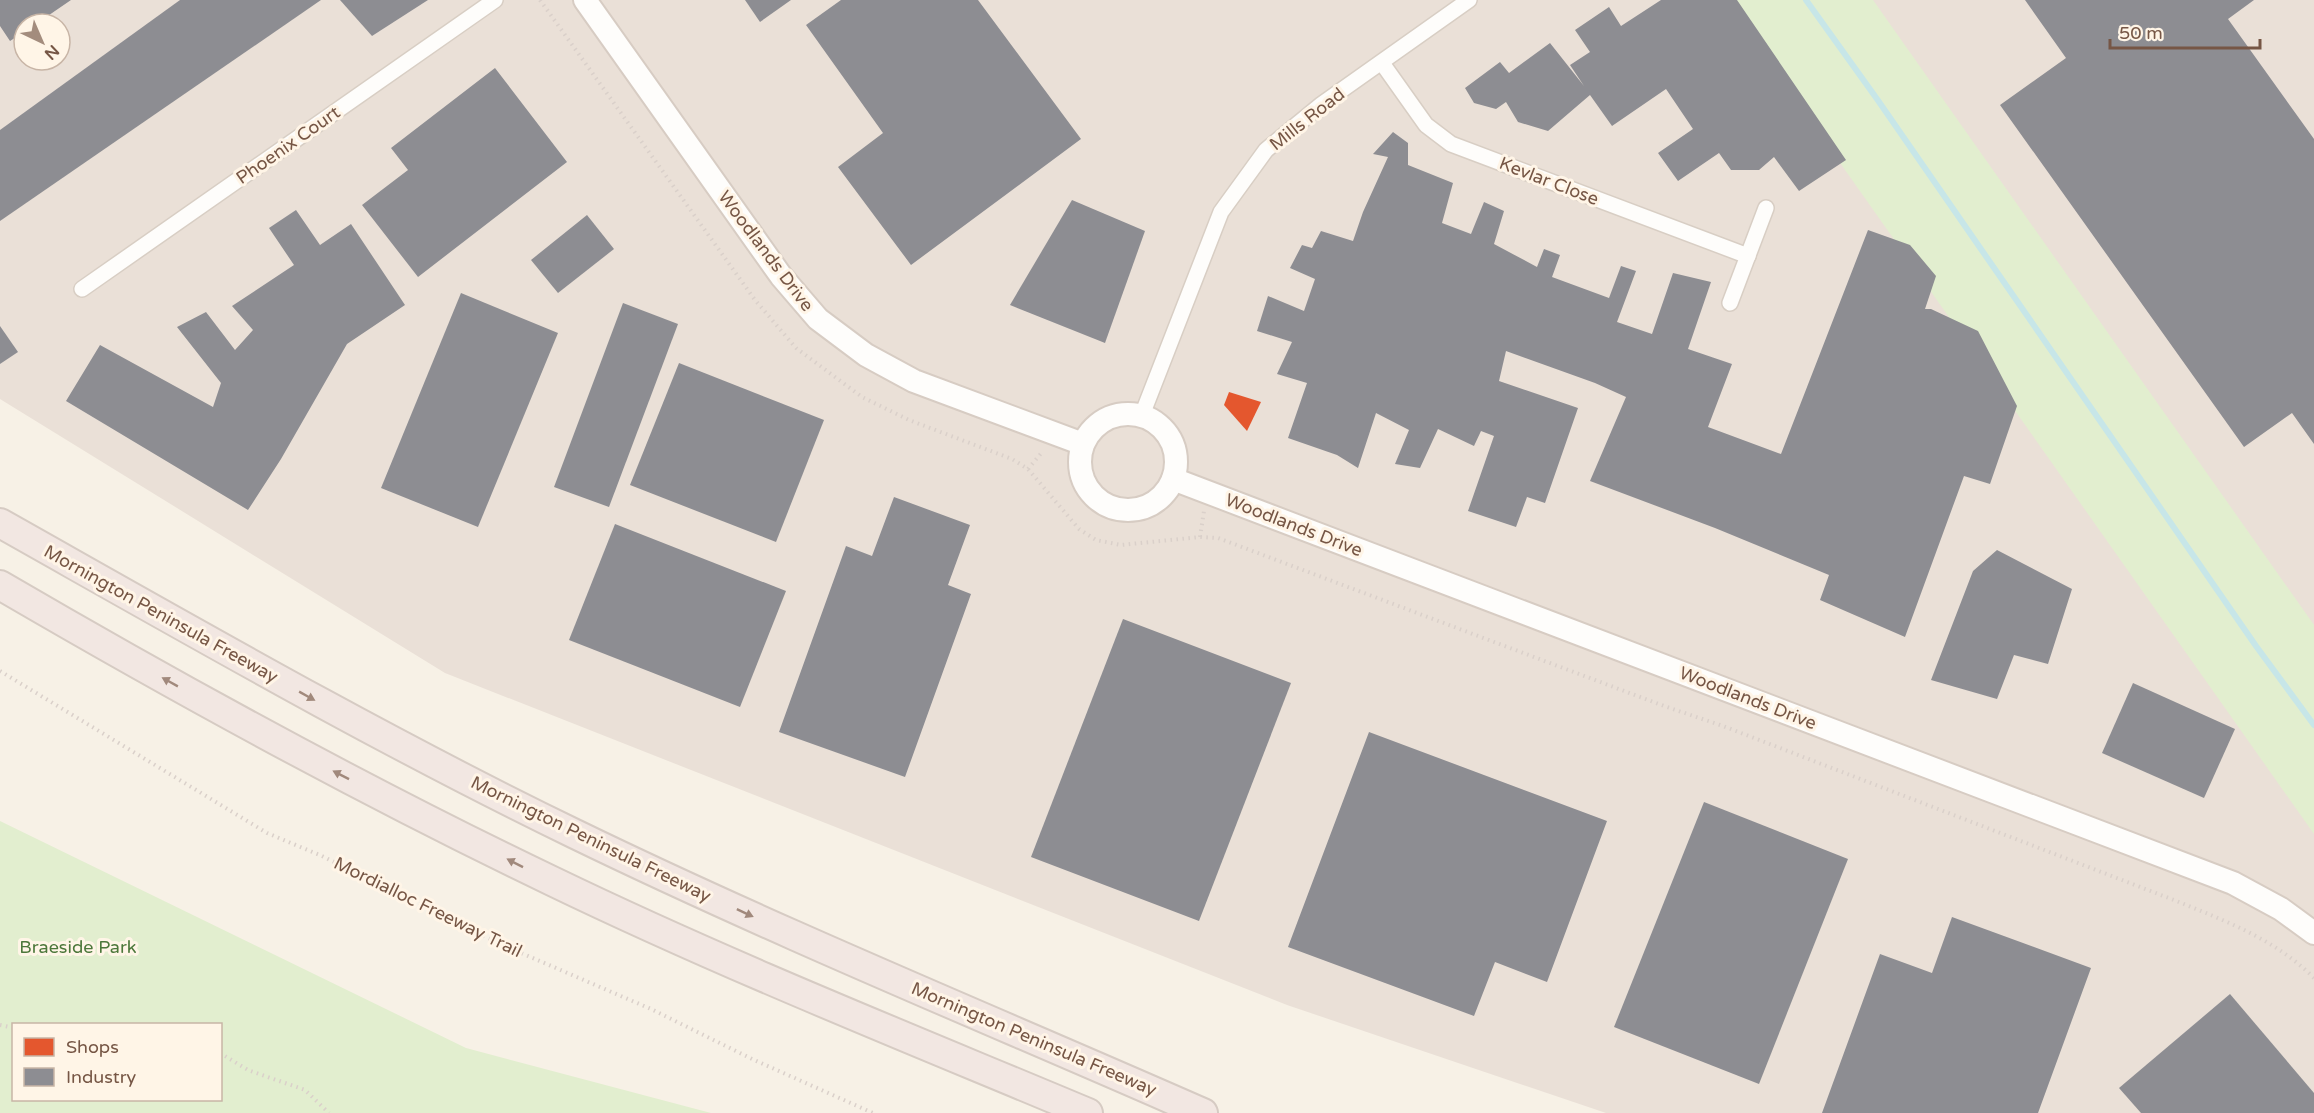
<svg xmlns="http://www.w3.org/2000/svg" width="2314" height="1113" font-family="'Varela Round',sans-serif">
<style>
.industrial{fill:#eae0d7;fill-rule:evenodd}
.green{fill:#e2eecf;fill-rule:evenodd}
.shops{fill:#e4572e}
.industry{fill:#8d8d92}
.lines{fill:none;stroke-linecap:round;stroke-linejoin:round}
.stream{stroke:#c7e6e8;stroke-width:6}
.street-casing{stroke:#d8cec4;stroke-width:18}
.secondary-casing{stroke:#d7ccc3;stroke-width:26}
.highway-casing{stroke:#d6cbc3;stroke-width:32}
.path{stroke:#dad0ca;stroke-width:4;stroke-dasharray:1.5 4.5;stroke-linecap:butt}
.street{stroke:#fefdfb;stroke-width:15}
.secondary{stroke:#fefdfb;stroke-width:22}
.highway{stroke:#f2e7e2;stroke-width:28}
.oneway{fill:#a1897c}
.labels{text-anchor:middle;dominant-baseline:central;stroke-width:6;stroke-linejoin:round;paint-order:stroke}
.street-label{font-size:18px;fill:#765645;stroke:#fff5e7}
.park-label{font-size:18px;fill:#4c773a;stroke:#fff5e7}
</style>
<rect width="100%" height="100%" fill="#f7f1e6"/>
<path class="industrial" d="M0 0H2314V1113H1606L1287 1005 445 673 0 399ZM24 24H60V60H24Z"/>
<g class="green">
<polygon points="1725,0 1873,0 2314,625 2314,834"/>
<path d="M0 821 466 1048 711 1113H0ZM220 1024V1100H14V1024Z"/>
</g>
<polygon class="shops" points="1229,392 1261,402 1247,431 1224,405"/>
<g class="industry">
<polygon points="0,0 71,0 36,24 24,24 24,32 10,41 0,26"/>
<polygon points="180,0 321,0 0,221 0,130"/>
<polygon points="340,0 428,0 372,36"/>
<polygon points="745,0 791,0 760,22"/>
<polygon points="841,0 978,0 1081,139 911,265 838,167 883,133 806,25"/>
<polygon points="1661,0 1737,0 1846,160 1799,191 1774,157 1759,170 1731,170 1719,153 1678,181 1658,153 1693,129 1666,89 1612,126 1590,95 1548,131 1518,122 1506,102 1496,109 1474,103 1465,88 1500,62 1509,73 1550,43 1584,86 1570,65 1590,52 1575,30 1609,7 1621,26"/>
<polygon points="2025,0 2254,0 2228,19 2314,139 2314,444 2292,413 2244,447 2000,105 2066,58"/>
<polygon points="495,68 567,162 418,277 362,205 408,170 391,148"/>
<polygon points="1393,132 1408,143 1408,165 1453,183 1442,223 1471,234 1484,202 1504,211 1494,244 1537,267 1544,249 1560,255 1552,277 1609,298 1621,266 1636,271 1617,322 1652,334 1673,273 1711,282 1688,349 1732,364 1708,427 1781,454 1868,230 1910,245 1936,276 1925,309 1931,309 1978,331 2017,406 1990,484 1964,476 1905,637 1820,600 1829,575 1715,528 1590,481 1626,397 1595,383 1506,351 1499,381 1578,408 1545,503 1527,497 1516,527 1468,511 1494,436 1481,431 1474,446 1438,429 1420,468 1395,464 1409,430 1376,413 1358,468 1337,455 1288,438 1307,383 1277,374 1292,342 1257,331 1268,296 1304,311 1315,279 1290,268 1302,245 1312,248 1321,231 1353,241 1363,212 1388,157 1373,154"/>
<polygon points="1072,200 1145,231 1105,343 1010,305"/>
<polygon points="296,210 320,245 351,224 405,305 347,344 281,459 248,510 66,401 100,345 213,407 221,383 177,327 206,312 235,350 253,330 232,306 294,265 269,228"/>
<polygon points="587,215 614,249 558,293 531,260"/>
<polygon points="461,293 558,333 478,527 381,488"/>
<polygon points="623,303 678,324 609,507 554,487"/>
<polygon points="0,326 18,352 0,364"/>
<polygon points="679,363 824,420 776,542 630,485"/>
<polygon points="894,497 970,525 948,585 971,594 905,777 779,732 846,546 872,556"/>
<polygon points="615,524 786,591 740,707 569,640"/>
<polygon points="1997,550 2072,589 2048,664 2014,655 1997,699 1931,680 1973,571"/>
<polygon points="1123,619 1291,683 1199,921 1031,857"/>
<polygon points="2133,683 2235,729 2204,798 2102,753"/>
<polygon points="1369,732 1607,821 1547,982 1495,962 1474,1016 1288,947"/>
<polygon points="1704,802 1848,859 1759,1084 1614,1027"/>
<polygon points="1952,917 2091,968 2038,1113 1822,1113 1880,954 1932,973"/>
<polygon points="2230,994 2314,1093 2314,1113 2141,1113 2119,1088"/>
</g>
<g class="lines">
<polyline class="stream" points="1806,0 1877,99 2256,646 2314,725"/>
<defs>
<g id="street">
<polyline points="1382,63 1426,125 1451,144 1748,256"/>
<polyline points="82,289 495,0"/>
<polyline points="1730,303 1766,208"/>
<polyline points="1142,415 1221,212 1266,150 1322,104 1469,0"/>
</g>
<g id="secondary">
<polyline points="585,0 781,276 818,319 866,355 914,381 1083,444"/>
<circle cx="1128" cy="462" r="48"/>
<polyline points="1173,479 2233,883 2281,909 2314,933"/>
</g>
<g id="highway">
<path d="M0 523C190 630 379 739 575 834 781 934 994 1021 1203 1113"/>
<path d="M0 585C180 690 364 791 552 881 728 966 909 1038 1088 1113"/>
</g>
</defs>
<use href="#street" class="street-casing"/>
<use href="#secondary" class="secondary-casing"/>
<use href="#highway" class="highway-casing"/>
<g class="path">
<path d="M540 0 755 300 796 348 862 397 909 420 1012 459 1028 469 1079 529 1096 540 1121 545 1200 537 1218 538 1664 706 1723 726 2179 902C2228 922 2276 940 2314 978"/>
<polyline points="1028,469 1043,451"/>
<polyline points="1200,537 1204,511"/>
<polyline points="0,671 267,833 322,856 498,943 651,1009 752,1059 873,1113"/>
<polyline points="0,1025 14,1028"/>
<polyline points="220,1053 248,1070 305,1090 329,1113"/>
</g>
<use href="#street" class="street"/>
<use href="#secondary" class="secondary"/>
<use href="#highway" class="highway"/>
</g>
<defs><path id="oneway-solid" d="M-6-.8H1V-3.2L6.5 0L1 3.2V.8H-6Z" transform="scale(1.5)"/></defs>
<g class="oneway">
<use href="#oneway-solid" transform="translate(170 682) rotate(-151)"/>
<use href="#oneway-solid" transform="translate(307 696) rotate(29)"/>
<use href="#oneway-solid" transform="translate(341 775) rotate(-153)"/>
<use href="#oneway-solid" transform="translate(515 863) rotate(-153)"/>
<use href="#oneway-solid" transform="translate(745 913) rotate(25)"/>
</g>
<g class="labels">
<g class="street-label">
<text transform="translate(1307 119) rotate(-38)">Mills Road</text>
<text transform="translate(288 145) rotate(-35)">Phoenix Court</text>
<text transform="translate(1549 181) rotate(21)">Kevlar Close</text>
<text transform="translate(766 251) rotate(53)">Woodlands Drive</text>
<text transform="translate(1294 525) rotate(21)">Woodlands Drive</text>
<text transform="translate(161 614) rotate(29)">Mornington Peninsula Freeway</text>
<text transform="translate(1748 698) rotate(21)">Woodlands Drive</text>
<text transform="translate(591 839) rotate(26)">Mornington Peninsula Freeway</text>
<text transform="translate(428 907) rotate(26)">Mordialloc Freeway Trail</text>
<text transform="translate(1034 1039) rotate(23)">Mornington Peninsula Freeway</text>
</g>
<g class="park-label">
<text x="78" y="947">Braeside Park</text>
</g>
</g>
<rect x="12" y="1023" width="210" height="78" fill="#fff5e7" stroke="#c8b5a6" stroke-width="1.5"/>
<rect x="24" y="1038" width="30" height="18" fill="#e4572e" stroke="#c8b5a6" stroke-width="1.5"/>
<text x="66" y="1053" font-size="18" fill="#765645">Shops</text>
<rect x="24" y="1068" width="30" height="18" fill="#8d8d92" stroke="#c8b5a6" stroke-width="1.5"/>
<text x="66" y="1083" font-size="18" fill="#765645">Industry</text>
<g transform="translate(42 42) rotate(136)"><circle r="28" fill="#fff5e7" stroke="#c8b5a6" stroke-width="1.5"/>
<path d="M0-4.5L10 22L0 15L-10 22Z" fill="#a38c7d"/>
<text y="-9" font-size="16" font-weight="bold" text-anchor="middle" fill="#765645">N</text>
</g>
<path d="M2110 39v9h150v-9" fill="none" stroke="#765645" stroke-width="3"/>
<text x="2119" y="39" font-size="18" fill="#765645" stroke="#fff5e7" stroke-width="4.5" paint-order="stroke">50 m</text>
</svg>
